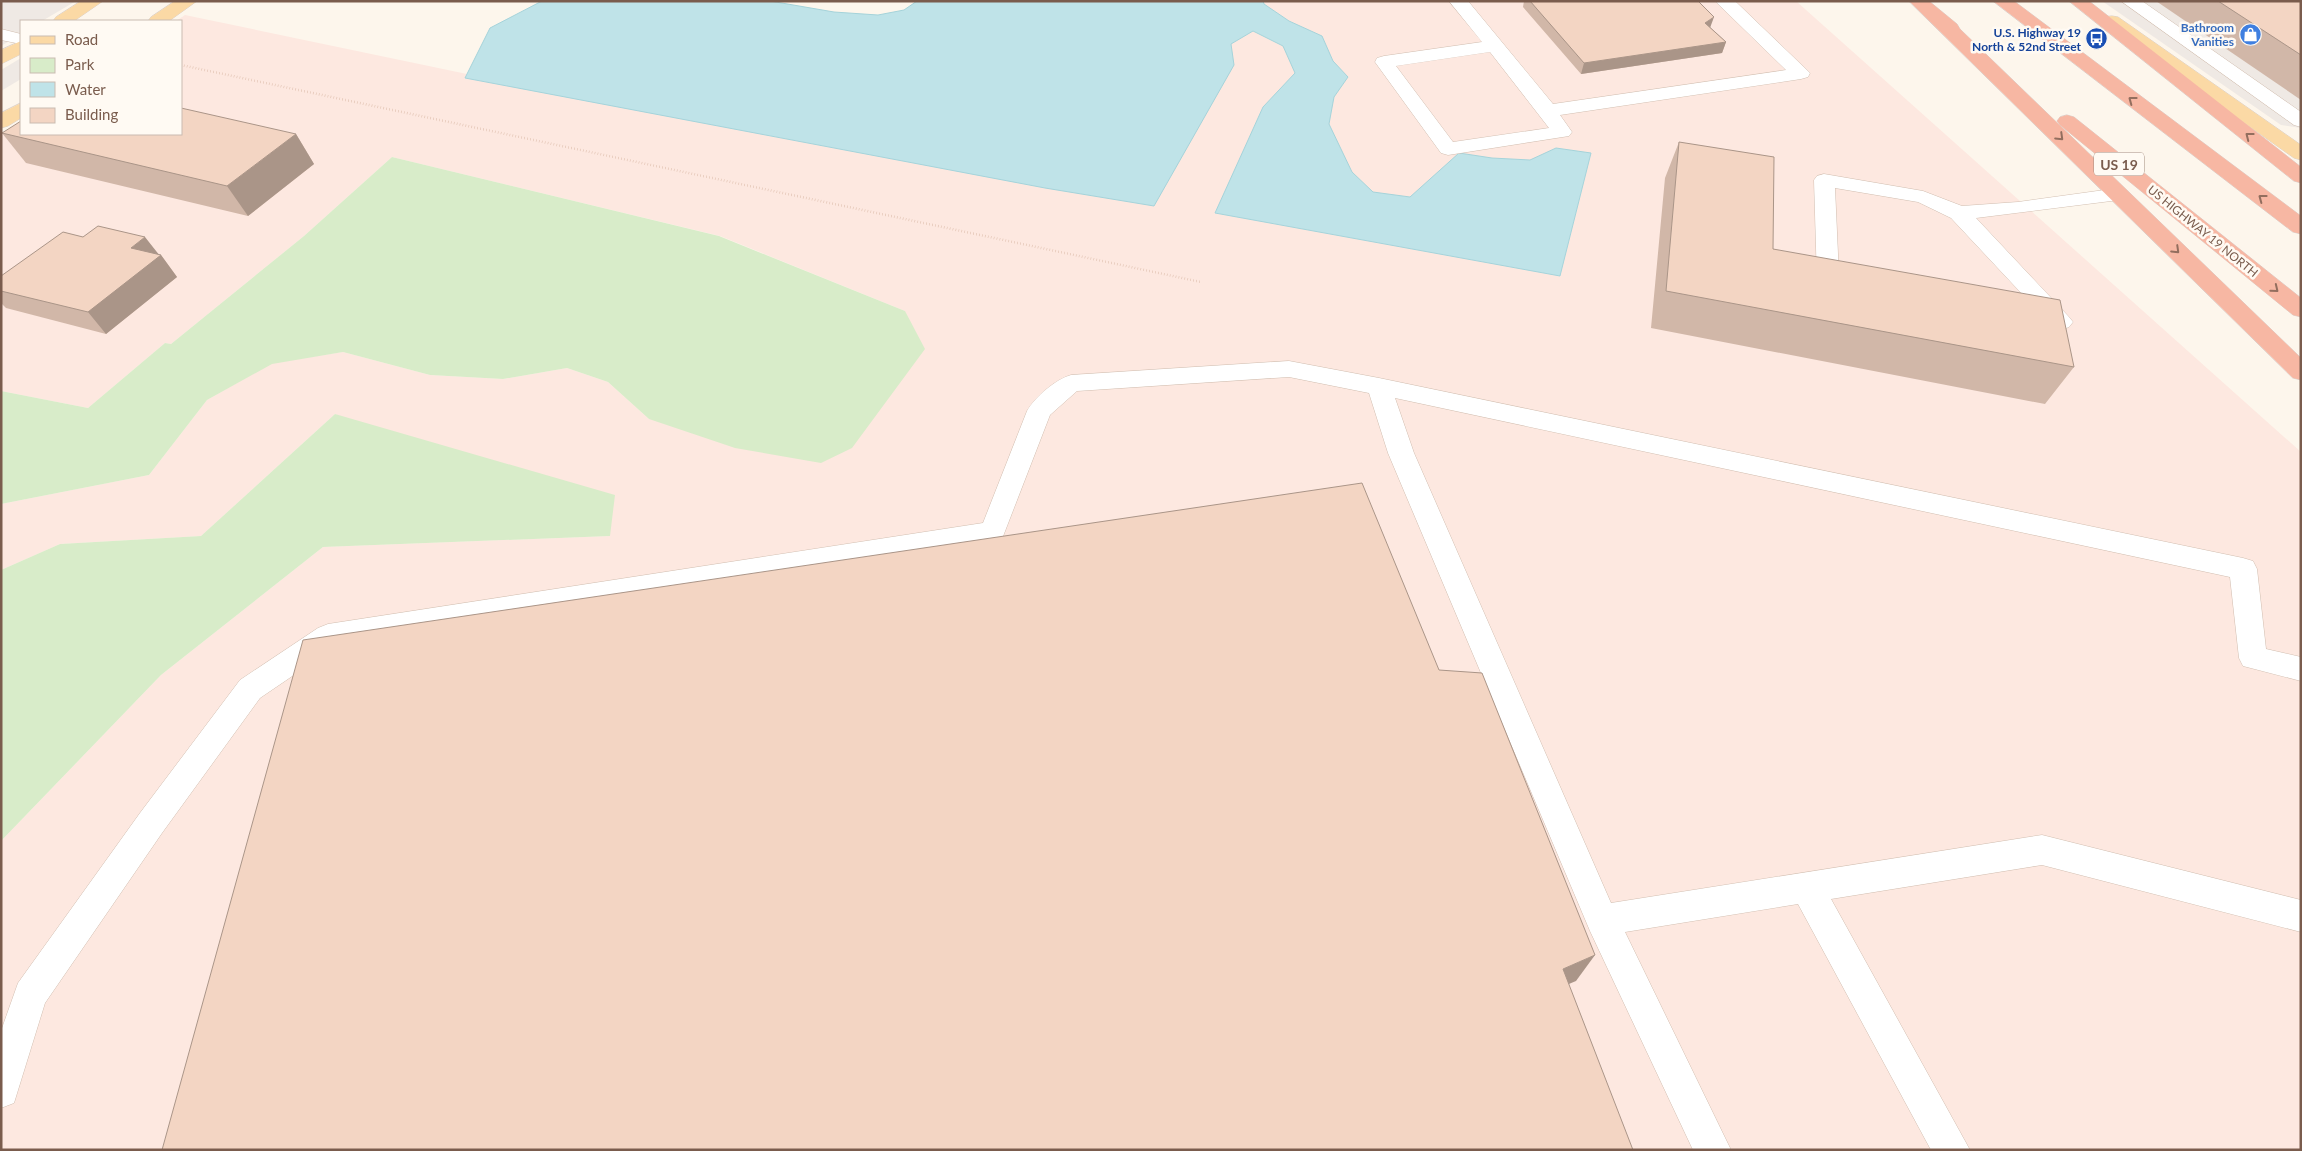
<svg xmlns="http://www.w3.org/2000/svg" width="2302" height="1151" font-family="Lato,sans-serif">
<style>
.commercial{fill:#fde8e0}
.industrial{fill:#efe9e4}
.green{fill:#d8ecc9}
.water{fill:#bfe3e8;stroke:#a5d3da}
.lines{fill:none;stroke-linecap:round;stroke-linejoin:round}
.minor-casing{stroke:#d1beb0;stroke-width:1}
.major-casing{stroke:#dad1cd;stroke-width:1}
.highway-casing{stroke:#dad1cd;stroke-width:1}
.path{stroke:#d9b8a5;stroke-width:2.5;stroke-dasharray:0.5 2.5;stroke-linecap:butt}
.minor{fill:#fff;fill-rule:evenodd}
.major{fill:#fbd9a5;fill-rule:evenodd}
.highway{fill:#f7b7a3;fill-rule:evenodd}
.wall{fill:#d1b7a8}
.shaded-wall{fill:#aa9588}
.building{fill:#f3d5c3;stroke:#aa9588}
.oneway{stroke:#936e5e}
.labels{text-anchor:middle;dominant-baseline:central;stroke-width:5;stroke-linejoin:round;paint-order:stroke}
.far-shop-label{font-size:12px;font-weight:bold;fill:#366cbe;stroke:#fffaf3;text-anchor:end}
.far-transit-label{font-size:12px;font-weight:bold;fill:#164399;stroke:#fffaf3;text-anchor:end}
.far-street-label{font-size:12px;fill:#7a5c4d;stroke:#fffaf3}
.shield{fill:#fffaf3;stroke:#a28b7f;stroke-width:1}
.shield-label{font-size:14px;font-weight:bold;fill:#7a5c4d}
</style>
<rect width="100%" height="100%" fill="#fdf6ec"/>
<polygon class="commercial" points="1263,1 1796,1 2301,452 2301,1150 1,1150 1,841 161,675 323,547 610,536 335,414 201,536 60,544 1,570 1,504 149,475 207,400 272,363 343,352 430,375 503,379 567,368 608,382 649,419 905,311 720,236 392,157 304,236 171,344 165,343 88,408 1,391 1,135 21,122 21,134 181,134 181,21 176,21 185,15 467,74 465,78 1045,188 1154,206 1231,44 1253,31 1283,46 1295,73 1263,107 1215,213 1560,276 1591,153 1556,148 1531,160 1492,158 1459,153 1410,197 1373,192 1352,172 1329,124 1334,97 1348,77 1333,61 1322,36 1289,21 1264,4"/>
<g class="industrial">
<polygon points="1,1 76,1 42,21 21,21 21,34 1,46"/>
<polygon points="2102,1 2301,1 2301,128 2281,125"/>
<polygon points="21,58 21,79 1,91 1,70"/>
</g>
<g class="green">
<polygon points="392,157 719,236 905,311 925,349 852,448 821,463 735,448 649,419 608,382 567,368 503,379 430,375 343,352 272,364 207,400 149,475 1,504 1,391 88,408 165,343 171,344 304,236"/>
<polygon points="335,414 615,495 610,536 323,547 161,675 1,841 1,570 60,544 201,536"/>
</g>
<polygon class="water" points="542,1 770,1 834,12 878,15 904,10 917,1 1263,1 1264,4 1289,21 1322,36 1333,61 1348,77 1334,97 1329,124 1352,172 1373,192 1410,197 1459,153 1492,158 1530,160 1556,148 1591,153 1560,276 1215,213 1263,107 1295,73 1283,46 1253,31 1231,44 1234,65 1154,206 1045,188 465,78 490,28"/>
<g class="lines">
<defs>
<g id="minor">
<path d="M1449 1H1468L1553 104 1786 70 1715 1H1735L1810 73 1808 77 1801 79 1560 115 1572 132 1569 136 1448 155 1441 153 1375 62 1377 58 1384 56 1482 42ZM1490 52 1549 128 1453 142 1396 66Z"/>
<polygon points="2121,1 2142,1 2301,112 2301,127 2294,125"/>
<polygon points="1,29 21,34 21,44 1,40"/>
<polygon points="1824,174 1923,191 1962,206 2018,202 2119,188 2126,190 2129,194 2126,198 2119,200 1976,218 2069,317 2073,322 2069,327 2061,330 2053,327 1951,218 1918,202 1835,188 1839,276 1850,279 1853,284 1850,289 1842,291 1820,286 1817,281 1814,180 1817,176"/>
<path d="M1289 361 1379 378 2243 558 2253 561 2257 569 2266 649 2301 657V681L2243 666 2239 658 2230 577 1395 398 1414 453 1611 903 2042 835 2301 900V932L2042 865 1831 899 1970 1150H1931L1798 904 1625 932 1731 1150H1693L1590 931 1388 453 1369 393 1289 377 1077 391 1050 415 1002 539 335 647 260 698 162 833 45 1003 14 1103 1 1108V1031L18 983 140 813 240 680 318 628 328 624 983 523 1027 411C1035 397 1056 379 1071 375Z"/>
</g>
<g id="major">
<polygon points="81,1 103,1 74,21 53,21 56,17"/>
<polygon points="175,1 197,1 169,21 148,21 151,17"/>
<polygon points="2112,16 2118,17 2301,145 2301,160 2294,158 2106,25 2103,21 2106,17"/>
<polygon points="21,41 21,54 1,64 1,50"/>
<polygon points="21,103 21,118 8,126 1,128 1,113"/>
</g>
<g id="highway">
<polygon points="1909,1 1929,1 1957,24 1960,29 2301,358 2301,380 2293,378"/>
<polygon points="1993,1 2014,1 2301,216 2301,234 2293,232"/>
<polygon points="2069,1 2089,1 2301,167 2301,183 2294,181"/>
<polygon points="2067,115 2074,117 2301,298 2301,317 2293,315 2060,125 2057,121 2060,117"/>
</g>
</defs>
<use href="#minor" class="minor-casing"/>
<use href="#major" class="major-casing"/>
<use href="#highway" class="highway-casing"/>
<polyline class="path" points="181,65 1201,282"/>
<use href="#minor" class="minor"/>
<use href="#major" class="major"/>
<use href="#highway" class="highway"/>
</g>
<g class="wall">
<polygon points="1524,1 1698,1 1710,27 1726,42 1722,53 1581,74 1523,7"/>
<polygon points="2156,1 2301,1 2301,100"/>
<polygon points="2,133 296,134 314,164 248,216 26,163"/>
<polygon points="1679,142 1773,249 2074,367 2045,404 1651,328 1665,178"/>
<polygon points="83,237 161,255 177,277 106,334 6,308 1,303 1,276"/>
</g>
<g class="shaded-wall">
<polygon points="1714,17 1710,28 1705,23"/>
<polygon points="1726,42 1722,53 1581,74 1584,63"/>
<polygon points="296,134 314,164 248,216 227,186"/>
<polygon points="145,237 160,256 161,255 177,277 106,334 88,312 131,248"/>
<polygon points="1595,955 1576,981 1545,994 1563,969"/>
</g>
<g class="building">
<polygon points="1530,1 1698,1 1714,17 1705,23 1726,42 1584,63"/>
<polygon points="2218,1 2301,1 2301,55"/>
<polygon points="181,108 296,134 227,186 2,133 21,121 21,134 181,134"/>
<polygon points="1679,142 1774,157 1773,249 2060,300 2074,367 1666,291"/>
<polygon points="98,226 145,237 131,248 161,255 88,312 1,291 1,276 63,232 83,237"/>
<polygon points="1362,483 1439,670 1482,673 1595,955 1563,969 1633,1150 162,1150 303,640"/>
</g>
<defs><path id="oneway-chevron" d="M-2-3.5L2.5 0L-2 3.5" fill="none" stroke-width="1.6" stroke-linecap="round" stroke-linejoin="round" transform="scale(1.25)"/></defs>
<g class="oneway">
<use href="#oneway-chevron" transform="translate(2132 100) rotate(-143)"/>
<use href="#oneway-chevron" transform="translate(2249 136) rotate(-142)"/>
<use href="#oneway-chevron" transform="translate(2060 137) rotate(44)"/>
<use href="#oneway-chevron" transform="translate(2262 198) rotate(-143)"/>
<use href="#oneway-chevron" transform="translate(2176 250) rotate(44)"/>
<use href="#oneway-chevron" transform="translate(2275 289) rotate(39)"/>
</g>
<defs>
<symbol id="shop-disc" viewBox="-11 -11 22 22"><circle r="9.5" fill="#3f7fe0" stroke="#fffaf3"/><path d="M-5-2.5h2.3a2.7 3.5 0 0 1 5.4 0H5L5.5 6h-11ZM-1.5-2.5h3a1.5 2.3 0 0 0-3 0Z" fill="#fff"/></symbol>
<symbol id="bus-disc" viewBox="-11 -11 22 22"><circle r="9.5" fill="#1a4fb4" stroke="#fffaf3"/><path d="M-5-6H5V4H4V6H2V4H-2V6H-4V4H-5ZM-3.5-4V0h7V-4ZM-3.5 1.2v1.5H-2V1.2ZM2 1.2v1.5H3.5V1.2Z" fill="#fff"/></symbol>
</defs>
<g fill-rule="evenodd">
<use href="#shop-disc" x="2238" y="22" width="25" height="25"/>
<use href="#bus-disc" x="2084" y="26" width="25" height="25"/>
</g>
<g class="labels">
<g class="far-shop-label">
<text x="2234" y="27">Bathroom<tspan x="2234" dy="14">Vanities</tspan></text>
</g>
<g class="far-transit-label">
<text x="2081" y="32">U.S. Highway 19<tspan x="2081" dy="14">North &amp; 52nd Street</tspan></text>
</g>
<g class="far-street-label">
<text transform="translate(2203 231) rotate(39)">US HIGHWAY 19 NORTH</text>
</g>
<rect class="shield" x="2094" y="152.5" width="50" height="23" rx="4"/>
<g class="shield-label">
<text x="2119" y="164">US 19</text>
</g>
</g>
<rect width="2302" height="1151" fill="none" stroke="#7a5c4d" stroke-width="5"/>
<rect x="20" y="20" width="162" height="115" fill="#fffaf3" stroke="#cabbb1"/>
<rect x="30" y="36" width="25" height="8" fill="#fbd9a5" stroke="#cabbb1"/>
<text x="65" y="45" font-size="15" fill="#7a5c4d">Road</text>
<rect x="30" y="58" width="25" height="15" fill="#d8ecc9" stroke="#cabbb1"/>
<text x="65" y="70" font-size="15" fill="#7a5c4d">Park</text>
<rect x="30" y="82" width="25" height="15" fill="#bfe3e8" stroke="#cabbb1"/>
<text x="65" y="95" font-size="15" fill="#7a5c4d">Water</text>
<rect x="30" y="108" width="25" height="15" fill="#f3d5c3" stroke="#cabbb1"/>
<text x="65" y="120" font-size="15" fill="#7a5c4d">Building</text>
</svg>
